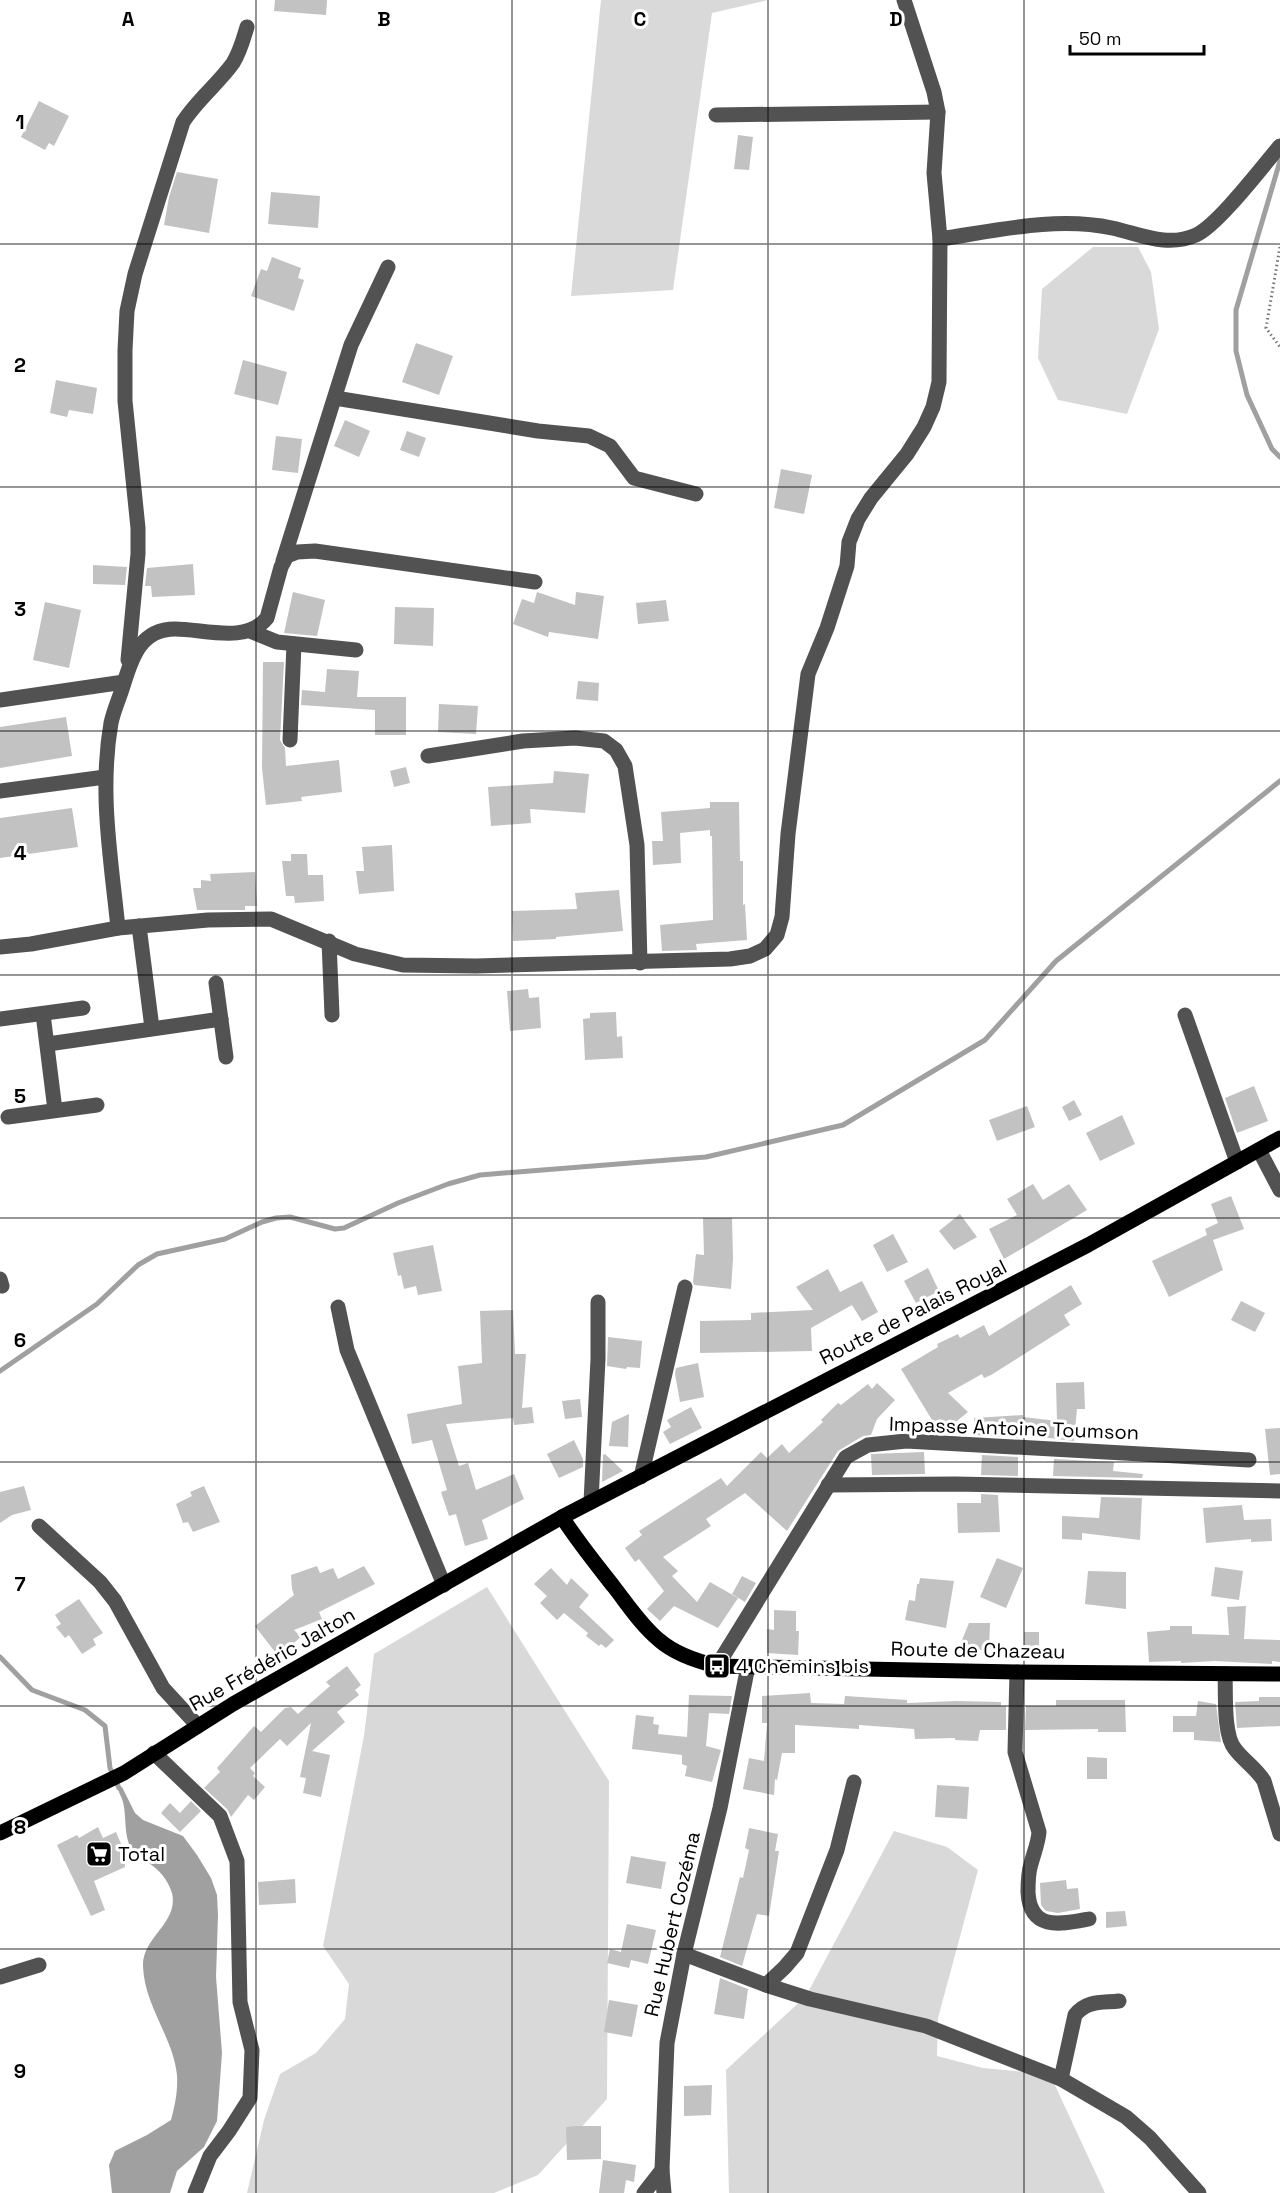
<svg xmlns="http://www.w3.org/2000/svg" width="1280" height="2193" font-family="'Space Grotesk',sans-serif">
<style>
.green{fill:#d9d9d9}
.water{fill:#a0a0a0}
.lines{fill:none;stroke-linecap:round;stroke-linejoin:round}
.stream{stroke:#a0a0a0;stroke-width:5}
.building{fill:#c2c2c2}
.path{stroke:#747474;stroke-width:3;stroke-dasharray:1.5 3;stroke-linecap:butt}
.minor{stroke:#525252;stroke-width:15}
.major{stroke:#000;stroke-width:15}
.grid{fill:none;stroke:#000;stroke-width:1.5;stroke-opacity:0.55}
.labels{text-anchor:middle;dominant-baseline:central;stroke-width:6;stroke-linejoin:round;paint-order:stroke}
.street-label{font-size:20px;fill:#000;stroke:#fff}
.poi-label{font-size:20px;fill:#000;stroke:#fff;text-anchor:start}
.grid-label{font-size:20px;text-anchor:middle;font-weight:bold;fill:#000;stroke:#fff;stroke-width:6;stroke-linejoin:round;paint-order:stroke}
</style>
<rect width="100%" height="100%" fill="#fff"/>
<g class="green">
<polygon points="601,0 768,0 712,13 673,290 571,296"/>
<polygon points="1093,247 1138,247 1151,272 1159,329 1127,414 1058,400 1038,358 1042,289"/>
<polygon points="487,1587 609,1781 607,2099 538,2175 494,2193 247,2193 264,2120 280,2074 316,2053 345,2019 349,1984 323,1946 364,1736 374,1654"/>
<polygon points="894,1831 947,1847 978,1870 938,2018 937,2056 983,2068 1025,2072 1053,2081 1105,2193 729,2193 726,2070 806,1996"/>
</g>
<path class="water" d="M122 1787 135 1813 143 1820 183 1836 197 1855 211 1878 217 1895 218 1915 216 1977 222 2053 217 2121 204 2147 177 2171 170 2193H112L109 2165 115 2151 147 2135 171 2120C175 2105 178 2091 177 2075 173 2037 144 2005 143 1966 142 1937 179 1923 172 1893 168 1880 159 1869 147 1862 143 1858 136 1855 133 1851 123 1837 127 1818 123 1802 122 1798 119 1793 118 1789Z"/>
<g class="lines">
<g class="stream">
<polyline points="1280,161 1236,310 1236,351 1247,395 1272,449 1280,457"/>
<polyline points="0,1371 97,1304 138,1265 157,1254 225,1239 262,1222 276,1218 290,1217 335,1229 344,1228 398,1203 448,1184 480,1175 706,1157 843,1125 985,1040 1056,961 1280,781"/>
<polyline points="0,1657 32,1690 85,1710 105,1726 110,1768 119,1788"/>
</g>
</g>
<g class="building">
<polygon points="275,0 327,0 326,15 274,11"/>
<polygon points="39,101 69,116 54,146 49,143 45,150 21,137"/>
<polygon points="738,135 753,137 749,170 734,169"/>
<polygon points="177,172 218,179 209,233 164,225 169,197"/>
<polygon points="271,192 320,196 318,228 268,224"/>
<polygon points="272,257 301,268 298,278 304,280 294,311 251,296 261,269 267,271"/>
<polygon points="416,343 453,356 439,395 402,382"/>
<polygon points="243,360 287,372 278,405 234,394"/>
<polygon points="56,380 97,388 93,414 69,410 67,417 50,413"/>
<polygon points="345,420 370,431 359,457 334,446"/>
<polygon points="407,431 426,438 419,457 400,450"/>
<polygon points="276,436 302,439 298,473 272,470"/>
<polygon points="781,469 812,475 804,514 774,508"/>
<polygon points="193,564 195,595 152,597 151,586 145,586 147,568"/>
<polygon points="93,565 127,567 125,585 93,584"/>
<polygon points="293,592 325,600 317,636 284,633"/>
<polygon points="537,592 575,605 576,592 604,596 598,639 549,632 548,637 513,624 522,599 534,603"/>
<polygon points="666,600 669,621 638,624 636,603"/>
<polygon points="45,602 81,610 69,668 33,660"/>
<polygon points="395,607 434,608 433,646 394,644"/>
<polygon points="263,662 284,662 280,740 285,748 286,766 339,760 342,792 301,797 302,801 266,805 262,768"/>
<polygon points="327,669 359,671 357,697 406,697 406,735 375,735 375,710 301,705 302,690 325,692"/>
<polygon points="578,681 599,683 598,701 576,699"/>
<polygon points="439,704 478,706 476,734 438,732"/>
<polygon points="66,717 72,756 0,768 0,727"/>
<polygon points="406,767 410,783 394,787 390,771"/>
<polygon points="554,771 589,774 585,813 530,809 531,823 491,826 488,787 553,783"/>
<polygon points="710,802 739,802 740,861 743,861 743,905 745,904 747,940 696,944 697,950 662,951 660,925 713,920 712,836 710,836 710,830 680,833 681,863 653,865 652,841 663,841 661,812 710,808"/>
<polygon points="72,808 78,847 0,858 0,818"/>
<polygon points="392,845 394,891 359,894 356,871 364,871 362,847"/>
<polygon points="291,854 307,854 308,875 323,875 324,901 295,903 294,896 286,896 282,861 291,861"/>
<polygon points="255,872 257,906 245,906 245,910 197,910 193,888 201,888 201,880 211,881 210,874"/>
<polygon points="619,890 623,931 556,937 556,939 513,941 512,911 577,909 575,893"/>
<polygon points="528,989 529,998 539,997 541,1028 510,1031 507,991"/>
<polygon points="616,1012 617,1037 622,1036 623,1058 585,1060 583,1019 590,1018 590,1013"/>
<polygon points="1254,1086 1268,1121 1237,1133 1225,1098"/>
<polygon points="1074,1100 1082,1115 1069,1121 1062,1107"/>
<polygon points="1027,1106 1035,1127 997,1141 989,1120"/>
<polygon points="1122,1115 1135,1144 1100,1161 1086,1133"/>
<polygon points="1033,1184 1043,1200 1069,1184 1087,1210 1004,1259 989,1229 1017,1215 1007,1199"/>
<polygon points="1231,1196 1244,1229 1213,1240 1223,1270 1169,1297 1152,1261 1207,1235 1205,1229 1218,1223 1211,1204"/>
<polygon points="960,1214 977,1237 954,1250 939,1231"/>
<polygon points="703,1218 732,1218 733,1259 731,1289 694,1285 693,1282 696,1254 704,1255"/>
<polygon points="893,1234 908,1262 887,1272 873,1245"/>
<polygon points="433,1245 442,1291 418,1295 416,1286 404,1289 401,1275 398,1276 393,1253"/>
<polygon points="928,1268 939,1291 916,1303 904,1281"/>
<polygon points="828,1269 840,1292 862,1281 878,1312 862,1321 852,1305 811,1328 812,1351 700,1353 700,1321 751,1320 751,1313 813,1310 796,1287"/>
<polygon points="1071,1285 1082,1304 1064,1315 1070,1325 991,1375 984,1378 982,1374 948,1393 968,1412 952,1425 932,1420 901,1369 938,1347 937,1344 958,1334 960,1338 984,1325 989,1336"/>
<polygon points="1241,1301 1265,1313 1255,1332 1231,1320"/>
<polygon points="513,1310 515,1354 526,1354 522,1408 532,1407 534,1423 514,1425 513,1418 446,1424 459,1466 468,1463 476,1490 514,1474 524,1499 482,1520 488,1539 465,1546 456,1514 449,1516 441,1492 447,1490 432,1440 412,1444 407,1414 462,1404 458,1366 482,1363 480,1311"/>
<polygon points="608,1337 642,1341 640,1368 627,1367 626,1369 607,1366"/>
<polygon points="698,1363 704,1397 680,1402 675,1374 676,1368"/>
<polygon points="1084,1382 1085,1409 1077,1409 1074,1441 1024,1435 1024,1438 974,1435 974,1418 1023,1415 1023,1417 1057,1421 1056,1383"/>
<polygon points="877,1383 895,1400 877,1419 871,1435 863,1436 838,1451 787,1531 745,1493 706,1519 711,1526 663,1557 678,1571 672,1576 697,1602 710,1582 738,1598 718,1628 674,1606 660,1621 647,1609 664,1591 639,1559 635,1562 625,1548 642,1535 639,1531 721,1478 727,1486 761,1452 767,1458 782,1444 789,1453 823,1422 821,1420 838,1403 841,1405 868,1384 872,1389"/>
<polygon points="580,1399 582,1417 565,1419 562,1401"/>
<polygon points="691,1407 702,1428 670,1444 663,1432 671,1427 667,1420"/>
<polygon points="629,1414 628,1447 609,1446 612,1422"/>
<polygon points="1280,1428 1280,1474 1270,1475 1265,1429"/>
<polygon points="574,1440 583,1459 583,1467 559,1478 547,1454"/>
<polygon points="924,1452 925,1474 872,1475 871,1454"/>
<polygon points="605,1454 623,1471 602,1482 603,1455"/>
<polygon points="982,1455 1018,1457 1018,1476 981,1475"/>
<polygon points="1054,1459 1114,1462 1113,1471 1143,1474 1142,1478 1053,1476"/>
<polygon points="24,1486 31,1510 12,1515 0,1523 0,1492"/>
<polygon points="204,1486 220,1522 193,1532 188,1522 183,1523 176,1504 192,1496 190,1492"/>
<polygon points="981,1494 998,1495 1000,1532 958,1533 957,1503 981,1503"/>
<polygon points="1101,1497 1142,1498 1140,1540 1082,1533 1082,1540 1062,1539 1062,1516 1099,1518"/>
<polygon points="1242,1505 1244,1520 1271,1519 1272,1541 1251,1542 1251,1539 1206,1543 1203,1508"/>
<polygon points="997,1558 1023,1568 1006,1608 980,1597"/>
<polygon points="317,1566 320,1573 333,1568 338,1579 364,1566 375,1584 319,1612 322,1619 294,1630 301,1637 278,1656 255,1626 294,1595 292,1589 291,1575"/>
<polygon points="1215,1567 1243,1571 1239,1600 1211,1596"/>
<polygon points="551,1568 567,1585 571,1578 589,1595 579,1607 614,1640 606,1648 601,1644 599,1646 586,1636 588,1633 564,1613 557,1620 540,1603 547,1596 534,1584"/>
<polygon points="1088,1571 1126,1572 1126,1609 1085,1604"/>
<polygon points="742,1576 756,1583 745,1602 732,1594"/>
<polygon points="920,1578 954,1581 946,1628 905,1620 909,1600 915,1601 917,1584 919,1584"/>
<polygon points="79,1599 103,1633 93,1639 96,1645 82,1654 69,1635 65,1638 56,1627 61,1624 55,1615"/>
<polygon points="1246,1606 1244,1639 1280,1640 1280,1662 1272,1661 1272,1664 1215,1661 1181,1663 1181,1661 1149,1662 1147,1632 1170,1630 1170,1626 1192,1626 1192,1634 1229,1635 1227,1607"/>
<polygon points="774,1610 796,1611 796,1631 799,1631 798,1655 767,1653 767,1629 774,1630"/>
<polygon points="969,1623 990,1623 989,1650 962,1650 962,1640"/>
<rect x="1024" y="1632" width="15" height="26"/>
<polygon points="347,1666 361,1685 355,1690 359,1695 337,1712 345,1722 312,1751 330,1755 321,1797 303,1793 306,1778 300,1777 311,1723 287,1746 280,1739 250,1768 255,1773 253,1776 265,1787 254,1800 248,1795 231,1817 227,1809 204,1788 220,1772 217,1768 254,1726 261,1732 285,1708 291,1707 298,1714 330,1686 326,1682"/>
<polygon points="810,1693 811,1703 844,1704 845,1696 907,1700 907,1703 956,1701 1001,1702 1001,1706 1006,1706 1006,1730 980,1730 978,1741 955,1740 955,1738 915,1739 914,1729 859,1725 859,1729 795,1725 795,1753 782,1753 777,1780 775,1779 774,1795 743,1789 749,1758 764,1761 767,1723 762,1723 762,1696"/>
<polygon points="689,1695 732,1696 729,1714 709,1713 706,1746 721,1750 712,1782 685,1776 687,1766 682,1764 682,1755 632,1749 636,1715 654,1717 653,1724 659,1725 658,1734 687,1737"/>
<polygon points="1259,1697 1280,1697 1280,1726 1237,1728 1235,1702 1259,1701"/>
<polygon points="1056,1700 1125,1700 1126,1732 1098,1732 1098,1729 1025,1730 1026,1706 1056,1706"/>
<polygon points="1198,1701 1216,1704 1221,1742 1194,1740 1194,1732 1173,1732 1173,1716 1196,1716"/>
<polygon points="1087,1757 1107,1758 1107,1779 1087,1779"/>
<polygon points="937,1785 969,1787 967,1819 935,1817"/>
<polygon points="191,1801 201,1811 180,1832 161,1813 170,1803 180,1813"/>
<polygon points="98,1827 103,1838 116,1832 125,1853 125,1867 94,1881 105,1910 91,1916 57,1845 77,1835 79,1838"/>
<polygon points="749,1828 778,1834 775,1851 779,1851 769,1916 757,1914 742,1966 720,1957 740,1877 743,1878 749,1850 745,1848"/>
<polygon points="631,1856 666,1862 661,1889 626,1883"/>
<polygon points="295,1879 296,1903 259,1905 258,1882"/>
<polygon points="1066,1880 1067,1889 1078,1888 1080,1909 1058,1913 1046,1911 1041,1905 1040,1883"/>
<polygon points="1125,1911 1127,1926 1106,1928 1106,1912"/>
<polygon points="627,1924 656,1930 648,1964 631,1960 629,1968 607,1963 610,1949 621,1952"/>
<polygon points="720,1978 748,1989 744,2019 714,2014"/>
<polygon points="609,2000 638,2005 632,2037 604,2032"/>
<polygon points="712,2085 711,2115 684,2116 684,2086"/>
<polygon points="575,2126 601,2126 601,2159 567,2160 566,2127"/>
<polygon points="603,2160 636,2165 634,2182 626,2180 624,2193 599,2193"/>
</g>
<g class="lines">
<polyline class="path" points="1280,247 1266,328 1280,347"/>
<g class="minor">
<polyline points="716,115 938,112"/>
<path d="M940 239C995 231 1056 216 1112 228 1140 234 1167 248 1196 235 1218 225 1262 167 1280 146"/>
<polyline points="335,398 538,431 589,436 610,446 634,478 696,494"/>
<polyline points="283,561 351,345 388,267"/>
<polyline points="250,631 277,642 356,650"/>
<path d="M128 660 138 554V528L125 401V350L127 311 135 274 183 122C197 100 218 84 233 63 240 52 243 40 247 27"/>
<polyline points="0,700 124,682"/>
<polyline points="290,740 294,644"/>
<polyline points="428,756 523,741 575,738 604,741 616,750 625,766 637,845 640,963"/>
<polyline points="0,791 105,777"/>
<polyline points="139,926 152,1028"/>
<path d="M118 928C111 859 99 792 111 723 114 709 120 697 124 683 132 657 141 629 175 629 204 629 246 644 267 618L281 567 287 556 297 552 315 551 535 582"/>
<polyline points="329,941 332,1015"/>
<polyline points="0,947 31,944 118,928 208,920 271,919 355,954 403,965 476,966 730,959 750,956 765,949 777,935 782,917 788,834 808,674 827,628 847,566 849,542 858,519 871,498 907,454 924,427 933,407 939,382 940,239 934,173 938,112 934,92 904,0"/>
<polyline points="216,983 226,1057"/>
<polyline points="43,1014 55,1110"/>
<polyline points="1185,1015 1237,1162"/>
<polyline points="0,1019 83,1008"/>
<polyline points="48,1044 221,1019"/>
<polyline points="8,1117 97,1105"/>
<polyline points="1259,1150 1280,1190"/>
<polyline points="0,1279 2,1286"/>
<polyline points="338,1307 347,1350 444,1585"/>
<polyline points="641,1477 685,1287"/>
<polyline points="828,1485 955,1484 1280,1491"/>
<polyline points="591,1502 598,1359 598,1302"/>
<polyline points="39,1526 100,1582 115,1601 163,1688 198,1726"/>
<polyline points="717,1666 846,1457 868,1445 906,1441 1249,1460"/>
<path d="M1017 1672 1015 1752 1039 1832C1038 1844 1034 1852 1031 1864 1028 1873 1028 1883 1028 1892 1030 1932 1062 1924 1089 1919"/>
<path d="M1225 1674C1226 1693 1223 1735 1235 1749 1244 1761 1256 1768 1264 1781L1280 1834"/>
<polyline points="154,1753 220,1816 237,1861 240,2002 252,2050 250,2098 229,2131 210,2156 195,2193"/>
<polyline points="684,1954 766,1985 810,1999 926,2026 1061,2079 1126,2117 1150,2138 1199,2193"/>
<polyline points="0,1977 39,1965"/>
<polyline points="766,1985 785,1967 797,1953 804,1935 837,1850 854,1782"/>
<path d="M1061 2079 1075 2015C1087 2000 1102 2003 1119 2001"/>
<polyline points="644,2193 662,2170"/>
<polyline points="664,2193 662,2170 667,2043 684,1954 720,1808 748,1666"/>
</g>
<g class="major">
<path d="M562 1517C578 1542 596 1564 614 1587 628 1605 641 1625 659 1640 675 1654 696 1661 717 1666L1017 1672 1280 1674"/>
<polyline points="0,1833 124,1773 233,1704 562,1517 1088,1245 1280,1138"/>
</g>
</g>
<path class="grid" d="M256 0V2193M512 0V2193M768 0V2193M1024 0V2193M0 244H1280M0 487H1280M0 731H1280M0 975H1280M0 1218H1280M0 1462H1280M0 1706H1280M0 1949H1280"/>
<defs>
<symbol id="bus-square" viewBox="-11 -11 22 22"><rect x="-9" y="-9" width="18" height="18" rx="4" fill="#000" stroke="#fff"/><path d="M-5-6H5V4H4V6H2V4H-2V6H-4V4H-5ZM-3.5-4V0h7V-4ZM-3.5 1.2v1.5H-2V1.2ZM2 1.2v1.5H3.5V1.2Z" fill="#fff"/></symbol>
<symbol id="supermarket-square" viewBox="-11 -11 22 22"><rect x="-9" y="-9" width="18" height="18" rx="4" fill="#000" stroke="#fff"/><path d="M-6-5.5h2.5l.6 2H6L4.5 2H-2.5L-4.4-4H-6ZM-1.5 3.2a1.3 1.3 0 1 0 .1 0ZM3 3.2a1.3 1.3 0 1 0 .1 0Z" fill="#fff"/></symbol>
</defs>
<g fill-rule="evenodd">
<use href="#bus-square" x="702" y="1651" width="30" height="30"/>
<use href="#supermarket-square" x="84" y="1839" width="30" height="30"/>
</g>
<g class="labels">
<g class="street-label">
<text transform="translate(913 1312) rotate(-27)">Route de Palais Royal</text>
<text transform="translate(1014 1428) rotate(2)">Impasse Antoine Toumson</text>
<text transform="translate(978 1650) rotate(1)">Route de Chazeau</text>
<text transform="translate(272 1659) rotate(-30)">Rue Frédéric Jalton</text>
<text transform="translate(672 1924) rotate(-77)">Rue Hubert Cozéma</text>
</g>
<g class="poi-label">
<text x="736" y="1666">4 Chemins bis</text>
<text x="118" y="1854">Total</text>
</g>
</g>
<g class="grid-label">
<text x="128" y="26">A</text>
<text x="384" y="26">B</text>
<text x="640" y="26">C</text>
<text x="896" y="26">D</text>
<text x="20" y="129">1</text>
<text x="20" y="372">2</text>
<text x="20" y="616">3</text>
<text x="20" y="860">4</text>
<text x="20" y="1103">5</text>
<text x="20" y="1347">6</text>
<text x="20" y="1591">7</text>
<text x="20" y="1834">8</text>
<text x="20" y="2078">9</text>
</g>
<path d="M1070 45v9h134v-9" fill="none" stroke="#000000" stroke-width="3"/>
<text x="1079" y="45" font-size="18" fill="#000000" stroke="#ffffff" stroke-width="4.5" paint-order="stroke">50 m</text>
</svg>
